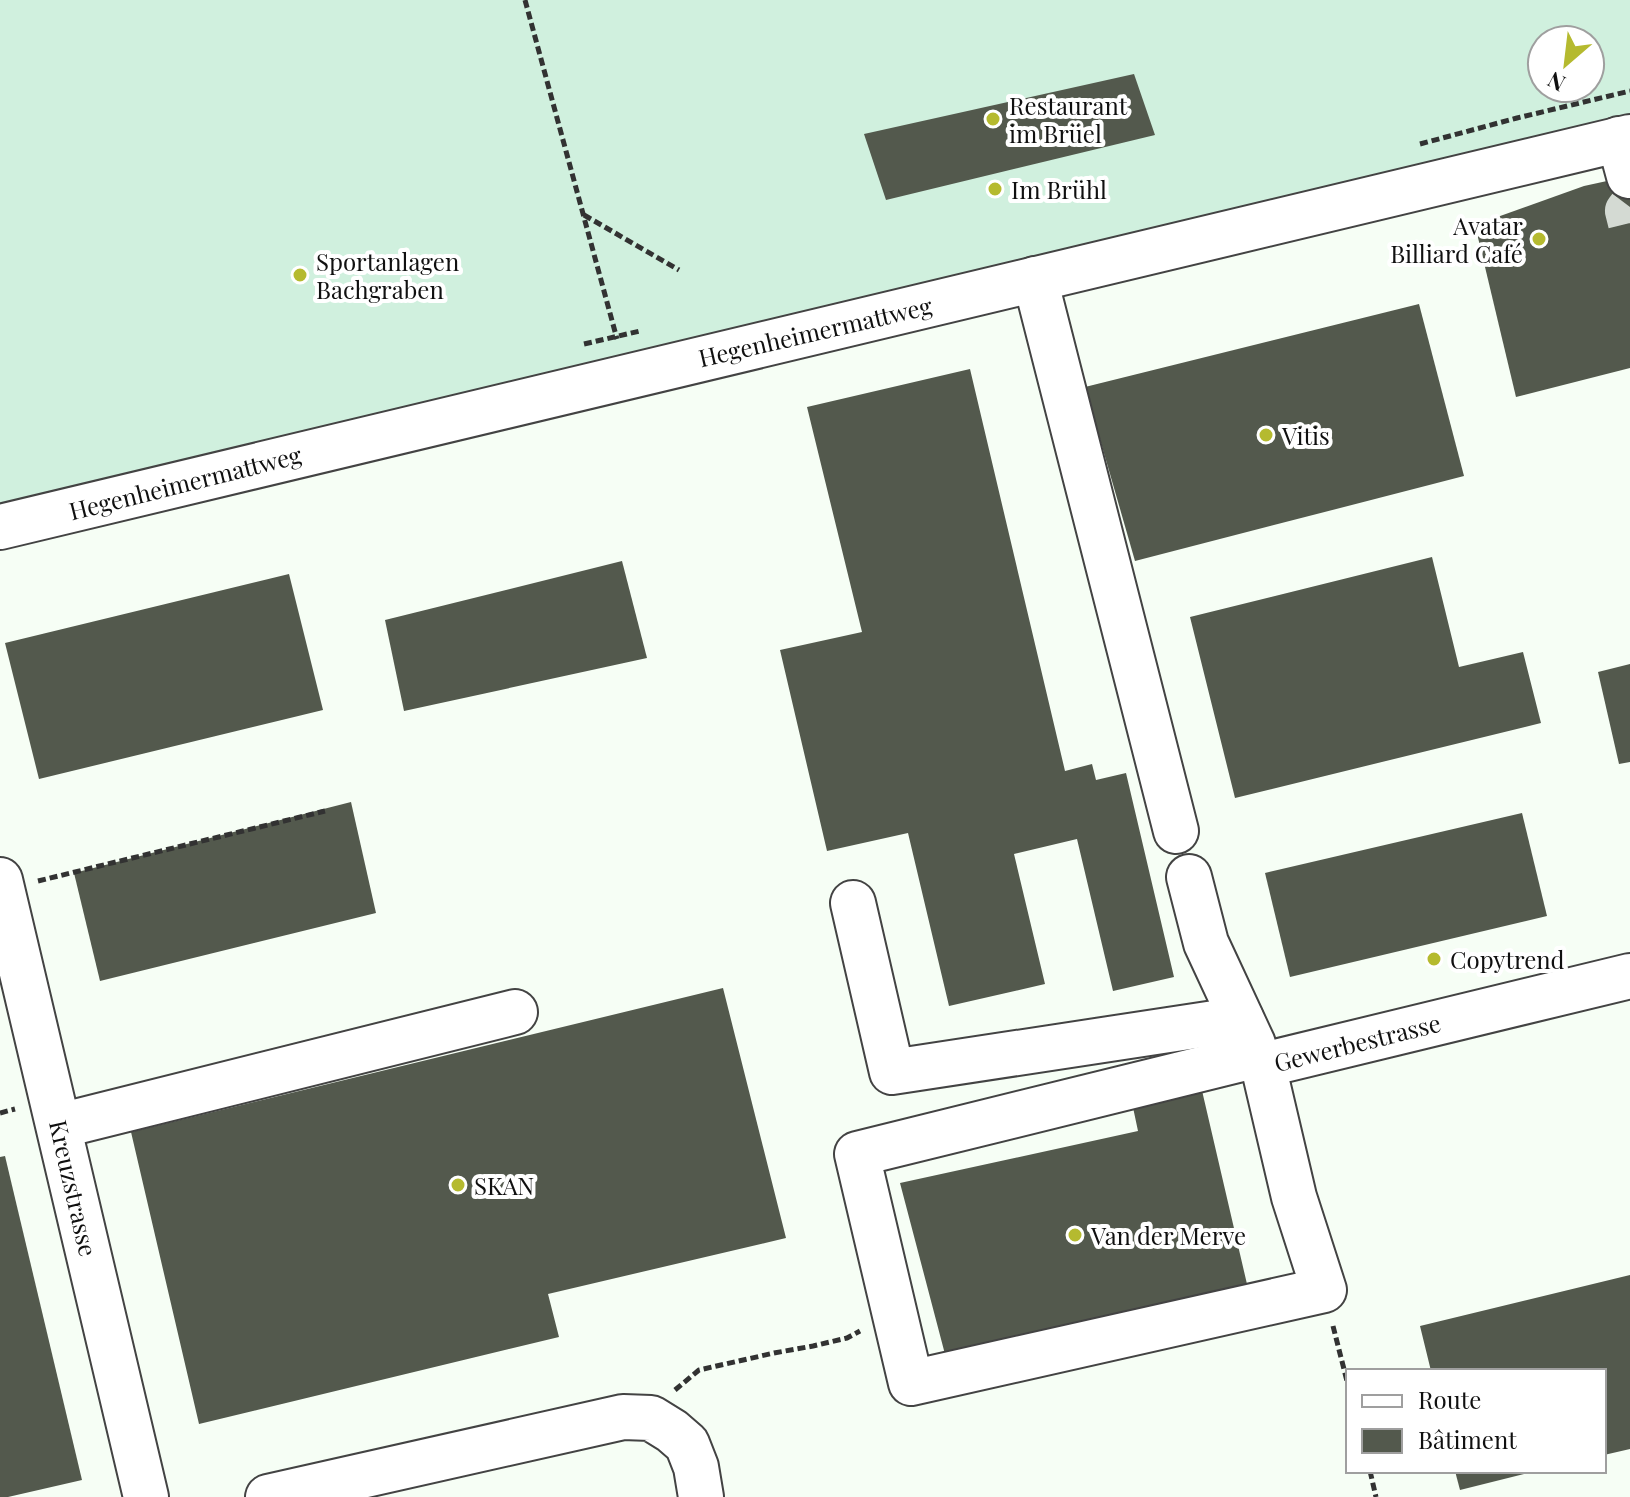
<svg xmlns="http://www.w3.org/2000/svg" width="1630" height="1497" font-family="'Playfair Display',serif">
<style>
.pitch{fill:#d0f0de;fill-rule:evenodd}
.building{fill:#53594d}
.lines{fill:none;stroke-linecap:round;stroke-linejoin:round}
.minor-tunnel{stroke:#d4dad3;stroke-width:44;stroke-dasharray:44 22;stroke-linecap:butt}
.minor-casing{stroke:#434343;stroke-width:48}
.path{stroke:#323232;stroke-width:5;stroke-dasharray:8 4;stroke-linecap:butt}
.minor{stroke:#fff;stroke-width:44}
.poi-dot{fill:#b5ba2f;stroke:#fff;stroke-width:3}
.labels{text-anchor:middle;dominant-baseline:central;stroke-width:8;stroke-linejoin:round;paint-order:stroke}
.poi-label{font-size:24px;fill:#101010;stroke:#fff;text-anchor:start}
.street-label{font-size:24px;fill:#101010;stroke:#fff}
</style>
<rect width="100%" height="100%" fill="#f6fef5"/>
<path class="pitch" d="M0 0H1630V137L0 527ZM1542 40H1590V88H1542Z"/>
<g class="building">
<polygon points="1134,74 1155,135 886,200 864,134"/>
<polygon points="1630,176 1630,368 1516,397 1475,225 1584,186"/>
<polygon points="1419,304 1464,476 1135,561 1085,387"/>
<polygon points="970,369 1065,771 1092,764 1096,780 1126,773 1174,977 1113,991 1077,839 1014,854 1045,984 949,1006 908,833 827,851 780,650 862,632 807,407"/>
<polygon points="1432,557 1459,667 1523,652 1541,723 1235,798 1190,617"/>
<polygon points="622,561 647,658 404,711 385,620"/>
<polygon points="289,574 323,710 39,779 5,643"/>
<polygon points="1630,664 1630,762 1619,764 1598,672"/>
<polygon points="351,802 376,913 100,981 74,873"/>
<polygon points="1522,813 1547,916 1290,977 1265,873"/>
<polygon points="723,988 786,1238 548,1294 559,1337 199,1424 131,1132"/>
<polygon points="1200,1082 1250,1297 946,1358 900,1183 1138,1131 1131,1098"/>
<polygon points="5,1156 82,1480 8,1497 0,1497 0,1157"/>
<polygon points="1630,1275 1630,1449 1604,1455 1604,1371 1431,1371 1420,1326"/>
<polygon points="1455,1471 1532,1471 1532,1472 1460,1490"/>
</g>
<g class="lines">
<polyline class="minor-tunnel" points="1630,207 1627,211 1630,223"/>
<defs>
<g id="minor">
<polyline points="1619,139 1629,176"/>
<polyline points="1035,279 1176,831"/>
<polyline points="0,527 1630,137"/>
<polyline points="1189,877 1206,943 1253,1044"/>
<polyline points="0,880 146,1497"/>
<polyline points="853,903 892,1072 1241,1019"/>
<polyline points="1258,1055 857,1154 911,1383 1324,1290 1294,1197 1263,1065 1630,976"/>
<polyline points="59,1126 515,1012"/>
<polyline points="268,1497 623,1417 651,1418 672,1431 687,1444 696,1467 701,1497"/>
</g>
</defs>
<use href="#minor" class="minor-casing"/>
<g class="path">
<polyline points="525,0 617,339"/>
<polyline points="1420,144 1517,118 1630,91"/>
<polyline points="584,215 679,270"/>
<polyline points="584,344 640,331"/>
<polyline points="38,881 325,811"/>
<polyline points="0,1113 15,1109"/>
<polyline points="1333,1326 1348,1385"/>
<polyline points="675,1390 699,1370 774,1353 813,1346 847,1338 860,1331"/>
<polyline points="1370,1471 1376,1497"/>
</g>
<use href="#minor" class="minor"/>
</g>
<g class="poi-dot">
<circle cx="993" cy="119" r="8"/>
<circle cx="995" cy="189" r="8"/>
<circle cx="1539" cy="239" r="8"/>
<circle cx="300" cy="275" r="8"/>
<circle cx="1266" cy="435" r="8"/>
<circle cx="1434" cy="959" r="8"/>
<circle cx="458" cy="1185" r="8"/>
<circle cx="1075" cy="1235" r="8"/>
</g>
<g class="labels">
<g class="poi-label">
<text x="1009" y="105">Restaurant<tspan x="1009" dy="28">im Brüel</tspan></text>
<text x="1011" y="189">Im Brühl</text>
<text x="1523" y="225" text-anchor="end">Avatar<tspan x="1523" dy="28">Billiard Café</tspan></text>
<text x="316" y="261">Sportanlagen<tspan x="316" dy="28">Bachgraben</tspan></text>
<text x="1282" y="435">Vitis</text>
<text x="1450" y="959">Copytrend</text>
<text x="474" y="1185">SKAN</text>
<text x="1091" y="1235">Van der Merve</text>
</g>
<g class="street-label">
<text transform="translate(815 331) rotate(-13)">Hegenheimermattweg</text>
<text transform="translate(185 482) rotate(-14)">Hegenheimermattweg</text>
<text transform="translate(1357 1042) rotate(-14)">Gewerbestrasse</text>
<text transform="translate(74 1188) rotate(77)">Kreuzstrasse</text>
</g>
</g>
<rect x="1346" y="1369" width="260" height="104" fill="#ffffff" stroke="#9f9f9f" stroke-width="2"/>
<rect x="1362" y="1395" width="40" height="12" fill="#ffffff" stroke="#9f9f9f" stroke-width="2"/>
<text x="1418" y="1409" font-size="24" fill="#101010">Route</text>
<rect x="1362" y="1429" width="40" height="24" fill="#53594d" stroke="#9f9f9f" stroke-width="2"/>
<text x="1418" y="1449" font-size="24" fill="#101010">Bâtiment</text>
<g transform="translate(1566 64) rotate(208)"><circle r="38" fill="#ffffff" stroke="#9f9f9f" stroke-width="2"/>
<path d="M0-6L14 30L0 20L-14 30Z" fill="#b5ba2f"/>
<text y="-12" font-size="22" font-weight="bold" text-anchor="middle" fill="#101010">N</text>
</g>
</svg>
